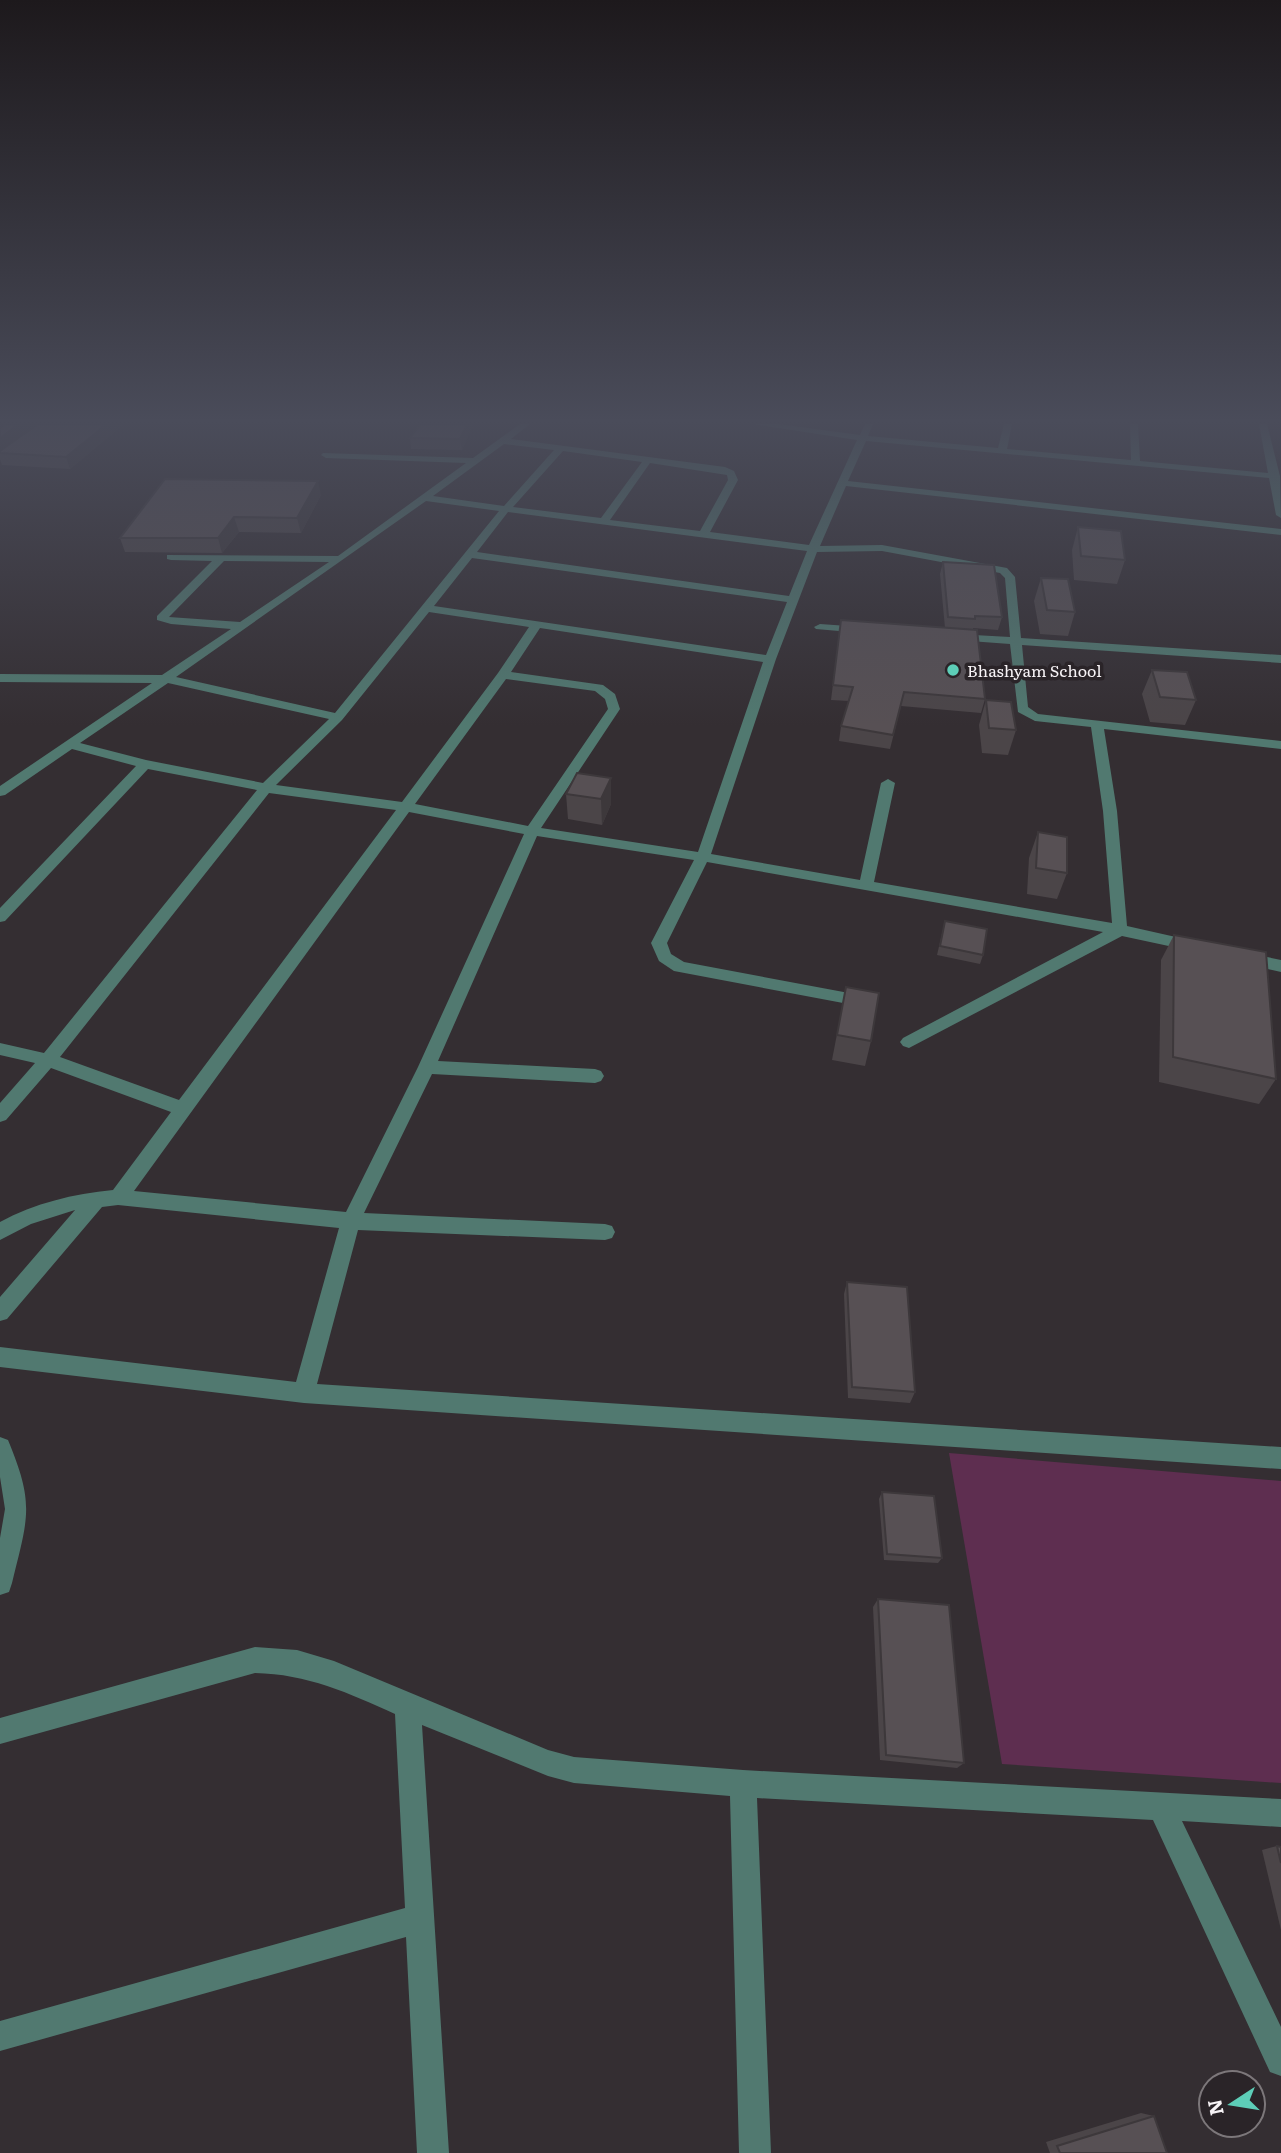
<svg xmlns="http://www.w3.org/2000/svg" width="1281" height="2153" font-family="Literata,serif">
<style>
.green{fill:#5e2e50}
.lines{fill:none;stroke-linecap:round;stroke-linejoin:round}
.minor{fill:#517970;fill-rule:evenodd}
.wall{fill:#4b4548}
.shaded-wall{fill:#3d383b}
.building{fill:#575054;stroke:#3d383b;stroke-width:2}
.poi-dot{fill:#5dceb8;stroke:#2a2428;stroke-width:2.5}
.labels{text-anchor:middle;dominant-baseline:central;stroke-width:7;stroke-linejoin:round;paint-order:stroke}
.far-poi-label{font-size:16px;fill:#f7f3f6;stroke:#2a2428;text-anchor:start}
</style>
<rect width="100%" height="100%" fill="#342e32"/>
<polygon class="green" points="949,1453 1281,1481 1281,1783 1002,1764"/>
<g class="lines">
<g class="minor">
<path d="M520 424H530L511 439 725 467 734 471 738 480 710 532 809 545 857 440 753 424H778L860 435 865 424H873L868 436 998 448 1004 424H1012L1007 449 1131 460 1130 424H1138L1140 461 1268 473 1259 424H1267L1280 476 1281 518 1276 515 1269 478 866 441 848 481 1281 529V535L846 486 820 546 882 545 1007 568 1015 577 1021 638 1281 655V663L1022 645 1028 707 1038 714 1281 741V749L1104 729 1117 811 1127 926 1198 942 1200 946 1198 950 1192 951 1122 936 909 1048 903 1046 900 1042 903 1038 1103 932 707 862 667 943 671 954 684 962 865 996 867 1000 865 1004 859 1006 674 971 659 961 651 943 694 860 537 836 438 1061 595 1069 601 1071 604 1076 601 1081 595 1083 432 1074 364 1213 605 1224 612 1226 615 1232 612 1238 605 1240 358 1230 317 1384 1281 1447V1469L304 1403 0 1367V1347L296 1382 339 1228 118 1205 102 1207 7 1319 0 1321V1297L75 1210 31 1224 0 1240V1222C35 1203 73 1194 113 1190L171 1112 51 1068 6 1120 0 1122V1103L35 1063 0 1055V1043L44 1053 257 790 148 769 5 921 0 922V908L136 766 72 749 5 795 0 796V786L152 683 0 682V674L162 675 231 629 171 624 157 620V616L212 561 171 560 167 559V555L338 556 466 463 326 458 321 455 323 453 473 458ZM504 444 554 450 504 506 433 496ZM563 451 642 462 601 518 513 507ZM650 463 727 475 728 480 700 531 610 520ZM426 501 499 511 335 713 176 677ZM508 512 807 551 789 596 477 552ZM882 551 1000 573 1005 578 1010 637 956 634 950 637 956 640 1010 644 1018 712 1035 721 1091 727 1103 811 1112 923 874 882 895 783 888 779 881 783 860 880 711 854 776 659 817 552ZM472 558 787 602 766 655 434 606ZM224 561 329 562 240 622 169 617ZM429 612 529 627 498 673 402 802 276 785 342 720ZM540 628 763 662 698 852 541 828 620 709 615 694 603 685 511 672ZM506 679 595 691 605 699 608 709 528 826 415 804ZM168 683 329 719 263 783 146 760 80 743ZM269 793 396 810 179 1100 60 1057ZM409 812 524 834 418 1067 346 1212 134 1191Z"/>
<polygon points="820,624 862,627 868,630 862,633 816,629 814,627"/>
<polygon points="1243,952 1281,960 1281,972 1237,962 1235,958"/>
<path d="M0 1437 8 1440C35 1505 28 1517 12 1583L9 1592 0 1595V1538L5 1509 0 1477Z"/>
<path d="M255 1647 297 1650 334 1661 548 1750 574 1757 743 1770 1281 1799V1827L1182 1821 1281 2027V2076L1270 2072 1153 1820 757 1798 771 2153H739L730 1796 574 1783 548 1776 422 1725 449 2153H417L406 1937 0 2051V2021L405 1908 395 1714C349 1693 307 1674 255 1673L0 1744V1718Z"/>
</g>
</g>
<g class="wall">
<polygon points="6,424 124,424 70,469 2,465 0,459 0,428"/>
<polygon points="473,424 462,450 411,449 410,438"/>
<polygon points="321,495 301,533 239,532 222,553 125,552 120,538"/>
<polygon points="1078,527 1125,560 1117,584 1074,580 1072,550"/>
<polygon points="943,562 1002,617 998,630 973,628 973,630 985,699 981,713 901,706 890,749 839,741 841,726 849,701 831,700 841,620 945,628 940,574"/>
<polygon points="1041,578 1075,612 1068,636 1040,634 1034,601"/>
<polygon points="1152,670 1196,700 1185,725 1150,722 1142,694"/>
<polygon points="986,700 1016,730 1008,755 982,753 979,725"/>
<polygon points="577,773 611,804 602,825 568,819 566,794"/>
<polygon points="1038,832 1067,873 1057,899 1027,894 1029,858"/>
<polygon points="945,921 983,955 980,964 937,955"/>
<polygon points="1174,935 1276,1079 1259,1104 1159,1082 1161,960"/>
<polygon points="846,987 871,1041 865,1066 832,1060"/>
<polygon points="847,1282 915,1392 910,1403 848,1398 844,1294"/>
<polygon points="882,1492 942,1558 938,1563 884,1560 879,1499"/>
<polygon points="878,1599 964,1763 957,1768 880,1760 873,1607"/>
<polygon points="1277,1846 1281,1847 1281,1930 1262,1850"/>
<polygon points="1141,2113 1154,2116 1167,2153 1050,2153 1046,2142"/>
</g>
<g class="shaded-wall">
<polygon points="19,424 38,424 0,453 0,438"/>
<polygon points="107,424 124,424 70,469 66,457"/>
<polygon points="467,424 473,424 462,450 460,439"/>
<polygon points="318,481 321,495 301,533 297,518"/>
<polygon points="234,517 239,532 222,553 218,538"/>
<polygon points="611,778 611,804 602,825 601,799"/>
</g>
<g class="building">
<polygon points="6,424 19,424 0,438 0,428"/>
<polygon points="38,424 107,424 66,457 0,453 0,451"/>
<polygon points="421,424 467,424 460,439 410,438"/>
<polygon points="165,479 318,481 297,518 234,517 218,538 120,538"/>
<polygon points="1078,527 1121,531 1125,560 1081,556"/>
<polygon points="943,562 994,565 1002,617 975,616 975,619 948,617"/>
<polygon points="1041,578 1068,579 1075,612 1047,610"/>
<polygon points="841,620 977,630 985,699 904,692 893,735 841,726 853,687 833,685"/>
<polygon points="1152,670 1187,672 1196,700 1160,697"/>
<polygon points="986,700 1011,702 1016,730 989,728"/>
<polygon points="577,773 611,778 601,799 566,794"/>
<polygon points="1038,832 1067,837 1067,873 1036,868"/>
<polygon points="945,921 987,929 983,955 940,946"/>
<polygon points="1174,935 1266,952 1276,1079 1173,1057"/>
<polygon points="846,987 879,993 871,1041 837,1035"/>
<polygon points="847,1282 907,1287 915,1392 852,1387"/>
<polygon points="882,1492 934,1496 942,1558 887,1554"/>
<polygon points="878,1599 949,1605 964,1763 886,1755"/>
<polygon points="1277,1846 1281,1847 1281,1863"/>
<polygon points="1154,2116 1167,2153 1060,2153 1057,2146"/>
</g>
<linearGradient id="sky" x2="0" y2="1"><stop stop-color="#1d191c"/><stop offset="0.58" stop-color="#4a4c5a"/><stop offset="1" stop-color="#4a4c5a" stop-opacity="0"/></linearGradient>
<rect width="1281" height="726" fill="url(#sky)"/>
<circle class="poi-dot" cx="953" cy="670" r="7"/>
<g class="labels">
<g class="far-poi-label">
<text x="967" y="670">Bhashyam School</text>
</g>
</g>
<g transform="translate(1232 2104) rotate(258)"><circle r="33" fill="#2a2428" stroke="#7c777a" stroke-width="2"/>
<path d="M0-5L12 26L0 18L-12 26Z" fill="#5dceb8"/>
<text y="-10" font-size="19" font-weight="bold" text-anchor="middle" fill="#f7f3f6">N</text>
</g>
</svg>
